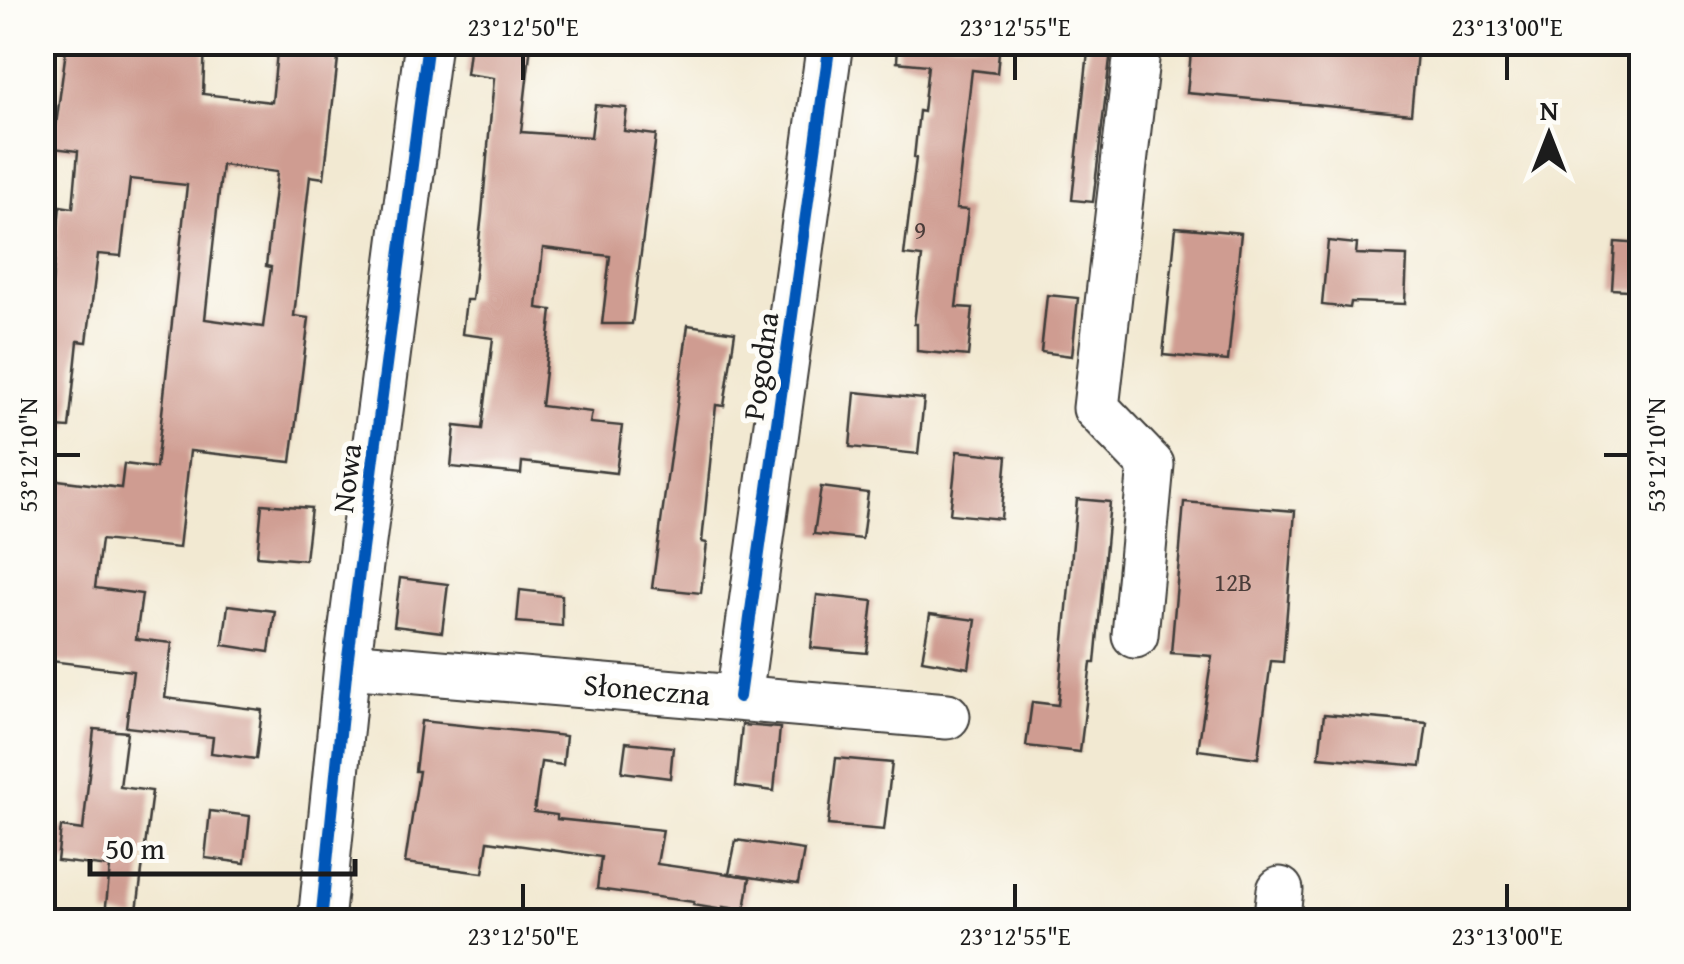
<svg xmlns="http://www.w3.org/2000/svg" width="1684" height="964" font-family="'Gentium Book Plus',serif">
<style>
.building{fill:#cf9c91;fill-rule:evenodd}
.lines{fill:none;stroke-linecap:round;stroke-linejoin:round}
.minor-casing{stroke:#3c3b37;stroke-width:49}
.minor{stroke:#fff;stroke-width:45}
.cycleway-casing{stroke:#fdfcf7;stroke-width:19}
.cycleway{stroke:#0057b8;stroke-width:12}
.ticks{fill:none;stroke:#1c1c1c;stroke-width:4}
.labels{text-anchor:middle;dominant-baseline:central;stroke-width:10;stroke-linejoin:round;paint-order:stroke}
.number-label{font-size:25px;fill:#493c39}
.street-label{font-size:30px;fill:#1c1c1c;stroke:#fdfcf7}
.neatline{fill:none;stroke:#1c1c1c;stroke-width:4}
.ticks-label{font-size:25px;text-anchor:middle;fill:#1c1c1c}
</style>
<rect width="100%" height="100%" fill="#fdfcf7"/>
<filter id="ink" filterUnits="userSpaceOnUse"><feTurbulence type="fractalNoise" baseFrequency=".01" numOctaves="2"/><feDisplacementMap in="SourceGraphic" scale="20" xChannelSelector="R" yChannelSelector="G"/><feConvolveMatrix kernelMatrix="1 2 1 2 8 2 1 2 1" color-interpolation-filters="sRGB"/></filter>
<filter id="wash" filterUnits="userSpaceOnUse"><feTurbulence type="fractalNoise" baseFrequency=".0048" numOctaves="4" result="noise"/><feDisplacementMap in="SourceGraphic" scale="40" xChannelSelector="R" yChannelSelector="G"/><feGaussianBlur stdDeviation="2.25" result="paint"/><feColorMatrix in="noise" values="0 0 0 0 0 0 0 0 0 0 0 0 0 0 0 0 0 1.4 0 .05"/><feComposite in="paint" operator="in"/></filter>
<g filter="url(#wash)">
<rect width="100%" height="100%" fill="#f2e9d2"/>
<g id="blocks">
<g class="building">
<path d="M67 42H205L203 94 272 102 278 42H340L324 178 310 176 294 316 309 318 291 462 190 451 179 548 101 540 95 588 142 594 136 639 172 643 165 698 262 710 256 759 211 753 213 737 126 727 133 671 42 660V478L121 488 124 464 156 468 187 185 130 179 121 256 98 254 87 342 78 341 69 428 42 426V318L47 282 52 283 60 206 73 208 78 151 53 148ZM222 165 277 172 266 266 271 267 263 327 205 319Z"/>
<polygon points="470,42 531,44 521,132 591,137 595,105 627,108 624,131 656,135 632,324 602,324 610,256 543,248 537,308 552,310 541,406 592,412 590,423 622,426 616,473 522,462 521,474 451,467 455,426 482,429 493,338 462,334 466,300 472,300 482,214 494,78 466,74"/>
<polygon points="898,42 1000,42 997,73 972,70 956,209 968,210 956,307 973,308 968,356 917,351 917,324 914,324 922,257 904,255 916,158 914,158 919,111 923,112 928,65 897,62"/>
<polygon points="1089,42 1112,42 1093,202 1072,200"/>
<polygon points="1192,42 1418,42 1411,114 1187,93"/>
<polygon points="1176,227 1241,233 1228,361 1163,355"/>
<polygon points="1328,241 1357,244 1356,254 1407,256 1405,304 1351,302 1350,308 1322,305"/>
<polygon points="1615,242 1642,244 1642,291 1612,289"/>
<polygon points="1047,295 1078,298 1072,356 1041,352"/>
<polygon points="688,325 735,332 724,406 716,405 702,542 707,543 701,593 652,588"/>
<polygon points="855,392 924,399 918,454 850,447"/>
<polygon points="957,451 1007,456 1001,519 950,514"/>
<polygon points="821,487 868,493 862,539 814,534"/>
<polygon points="1077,499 1110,502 1095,663 1091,663 1080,752 1026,746 1032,702 1058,705"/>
<polygon points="1184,502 1295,511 1283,662 1271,661 1258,758 1198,750 1212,656 1171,653"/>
<polygon points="262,504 311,508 305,560 257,556"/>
<polygon points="400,578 448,584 442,632 394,626"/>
<polygon points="520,590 562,595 562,626 517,622"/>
<polygon points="817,595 873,601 867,653 811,648"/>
<polygon points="228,605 275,611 269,652 223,645"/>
<polygon points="930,614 976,620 969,668 922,660"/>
<polygon points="1324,714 1427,723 1421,766 1319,757"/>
<polygon points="421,721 566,736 563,765 541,762 534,812 557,815 557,819 663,830 657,864 750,877 745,910 723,907 723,910 693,905 694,902 597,889 601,857 488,841 483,873 405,863 419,771 415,771"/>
<polygon points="742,725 780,728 774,791 736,786"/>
<polygon points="94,729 127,732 120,787 152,791 136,919 105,915 110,867 57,861 61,827 83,830"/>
<polygon points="626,742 673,747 670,778 622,772"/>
<polygon points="836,758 892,763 884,830 828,825"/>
<polygon points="210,811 250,816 245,863 205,858"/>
<polygon points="736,840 804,850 798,884 729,874"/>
</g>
</g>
</g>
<g filter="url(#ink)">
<use href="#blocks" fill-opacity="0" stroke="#3c3b37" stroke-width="2.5"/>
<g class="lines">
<defs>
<g id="minor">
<polyline points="1135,635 1151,465 1096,408 1138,42"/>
<polyline points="347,665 947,716"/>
<polyline points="739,697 830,42"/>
<polyline points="321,922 347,665 428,42"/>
<polyline points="1276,922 1280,890"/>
</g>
</defs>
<use href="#minor" class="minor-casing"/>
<use href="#minor" class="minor"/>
<defs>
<g id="cycleway">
<polyline points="739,697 830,42"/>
<polyline points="321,922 347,665 428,42"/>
</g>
</defs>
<use href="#cycleway" class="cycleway-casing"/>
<use href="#cycleway" class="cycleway"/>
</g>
</g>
<path class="ticks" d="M523 55V80M1015 55V80M1507 55V80M55 455H80M1604 455H1629M523 884V909M1015 884V909M1507 884V909"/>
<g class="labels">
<g class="number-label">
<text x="920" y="230">9</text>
<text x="1233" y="582">12B</text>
</g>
<g class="street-label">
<text transform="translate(760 366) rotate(-82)">Pogodna</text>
<text transform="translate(346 478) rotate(-83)">Nowa</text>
<text transform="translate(647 689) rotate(5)">Słoneczna</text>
</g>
</g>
<rect width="1684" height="964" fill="none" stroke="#fdfcf7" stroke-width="110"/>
<g transform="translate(1549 135)" stroke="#fdfcf7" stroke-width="8" paint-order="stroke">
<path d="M0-8L18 38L0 25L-18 38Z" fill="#1c1c1c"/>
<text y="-15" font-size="28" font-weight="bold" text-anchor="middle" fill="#1c1c1c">N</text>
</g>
<path d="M90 859v15h265v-15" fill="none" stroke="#1c1c1c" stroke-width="5"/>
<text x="105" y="859" font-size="30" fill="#1c1c1c" stroke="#fdfcf7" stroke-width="8" paint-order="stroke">50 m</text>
<rect x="55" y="55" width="1574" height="854" class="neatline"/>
<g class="ticks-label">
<text x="523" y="36">23°12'50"E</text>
<text x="1015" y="36">23°12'55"E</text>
<text x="1507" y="36">23°13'00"E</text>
<text transform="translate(28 455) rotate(-90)" y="9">53°12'10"N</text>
<text transform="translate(1656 455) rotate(-90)" y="9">53°12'10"N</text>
<text x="523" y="945">23°12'50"E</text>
<text x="1015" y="945">23°12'55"E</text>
<text x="1507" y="945">23°13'00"E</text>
</g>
</svg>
